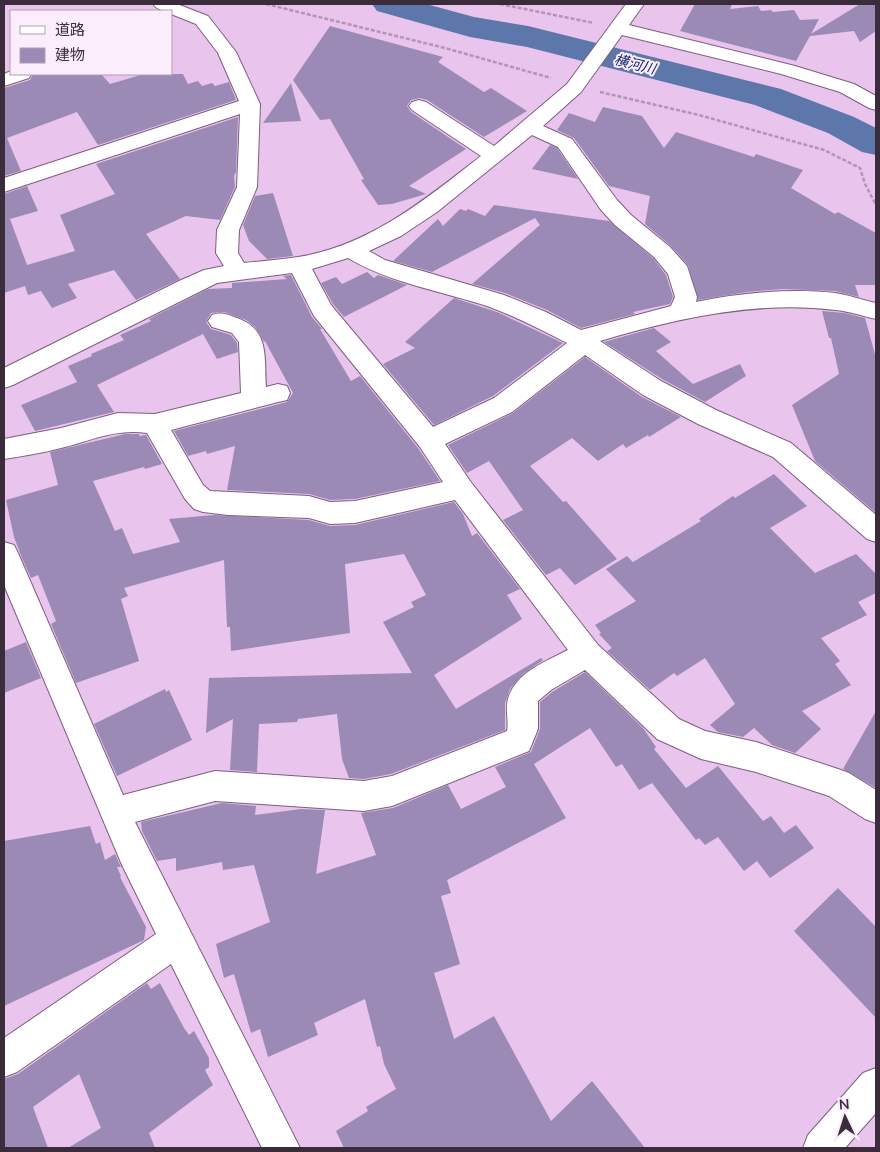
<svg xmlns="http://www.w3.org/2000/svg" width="880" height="1152" font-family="Mulish,'Noto Sans JP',sans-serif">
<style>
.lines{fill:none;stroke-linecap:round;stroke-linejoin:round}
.river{fill:#5d77aa;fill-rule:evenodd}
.building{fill:#9c8ab6}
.minor-casing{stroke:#7e5d81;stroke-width:2}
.path{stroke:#b294b4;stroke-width:2.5;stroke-dasharray:4 2;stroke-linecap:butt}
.minor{fill:#fff;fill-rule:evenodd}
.labels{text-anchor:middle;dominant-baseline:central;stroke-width:4;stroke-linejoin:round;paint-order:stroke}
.far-water-label{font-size:14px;font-style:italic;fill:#0f2968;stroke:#fcedfd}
</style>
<rect width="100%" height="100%" fill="#e9c4ec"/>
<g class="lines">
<polygon class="river" points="372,4 426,4 474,17 528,26 781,89 854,117 876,128 876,155 862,152 828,133 755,105 527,47 470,37 377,11"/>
</g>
<g class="building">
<polygon points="695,4 732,4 730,9 758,6 761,11 771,10 773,12 794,10 800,20 819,19 811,34 860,4 876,4 876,31 860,42 854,31 810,36 796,61 680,31"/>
<polygon points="330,26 443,57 438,62 484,92 491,88 527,111 484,137 427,100 420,98 411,100 407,106 411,112 466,149 409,186 426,194 392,204 378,205 361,180 364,179 330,119 320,120 293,80"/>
<polygon points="33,74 101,74 110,84 144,74 183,74 188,84 198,81 202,86 212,83 215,86 229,82 236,100 98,145 77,112 7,138 21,171 4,176 4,88 30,80"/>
<polygon points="291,83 301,121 263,123"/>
<polygon points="603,107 642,116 664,148 676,132 754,157 756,154 803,170 791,188 835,214 838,212 876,233 876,285 855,285 859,297 835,291 782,289 747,292 698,300 688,265 671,246 645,224 650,196 609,186 574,138 557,130 569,113 595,122"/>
<polygon points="238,117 236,172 234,176 235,187 220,220 186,216 146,234 180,279 136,300 114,270 68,284 77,298 52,308 41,291 28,295 25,286 4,293 4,194 27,186 38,211 10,219 27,265 75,251 60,215 115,194 96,164"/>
<polygon points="550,145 557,148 578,179 532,169"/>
<polygon points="273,193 293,256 267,259 249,241 243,225 255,196"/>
<polygon points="494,205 609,221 653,258 666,275 673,297 670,304 633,312 635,314 581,328 547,310 505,293 472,284 540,225 535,218 432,272 393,261 438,219 443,226 460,209 466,211 468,209 485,216"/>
<polygon points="367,272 374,278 378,275 407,285 344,317 333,304 321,283 336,277 342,284"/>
<polygon points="291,275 312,317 322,329 320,329 351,381 360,376 418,448 440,481 355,499 330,500 309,494 227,490 235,446 207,454 206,451 188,456 174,431 287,402 293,393 265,341 264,342 255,327 246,320 224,312 211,313 206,322 211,329 231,335 237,343 238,352 217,359 203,334 97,385 114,412 35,431 21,405 77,382 68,366 92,356 91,354 124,340 120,335 151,321 149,319 208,289 232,288 232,283 287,279 283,276"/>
<polygon points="454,298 497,312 563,343 493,396 434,425 383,364 415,348 405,342"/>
<polygon points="822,311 845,313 865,318 876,358 876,513 815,461 792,405 839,374 831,338 829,338"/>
<polygon points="654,328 671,342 656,351 693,384 740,364 746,376 705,402 662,379 604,342"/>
<polygon points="585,357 642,397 681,417 649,437 648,435 626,448 623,444 598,461 572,438 530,466 563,502 566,501 617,559 575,585 560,568 546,575 503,520 523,510 489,461 467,473 448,445 513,413"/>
<polygon points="125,434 139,434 139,436 146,435 162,464 145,469 144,467 93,481 115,531 122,528 133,554 180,542 169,519 214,515 309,520 330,526 355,525 454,502 463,514 472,536 477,533 520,589 507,595 522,619 434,675 456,709 541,658 543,660 523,674 510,689 505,703 505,730 391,774 364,779 349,778 342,759 337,714 298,719 297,722 259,724 257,772 230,770 233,719 206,733 209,678 412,673 383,622 414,607 411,602 426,595 404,554 345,564 350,633 231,651 230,627 227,627 224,560 124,588 128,596 121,599 139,661 76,683 51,624 56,621 38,575 31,578 22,558 14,537 6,500 58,485 50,452"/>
<polygon points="774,474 807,506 770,528 815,573 856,554 876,574 876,593 858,602 867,615 821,638 840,661 835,664 851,685 802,711 821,729 795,753 772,745 754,728 743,737 718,732 710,725 735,704 705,658 677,676 674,673 650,690 607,651 612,648 599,634 601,633 595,625 636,601 606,569 627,556 633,562 701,521 699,519 733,496 735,498"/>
<polygon points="26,642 41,678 4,693 4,651"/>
<polygon points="585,672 643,728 656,747 654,749 686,788 718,766 763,821 771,816 784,833 796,825 814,848 770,878 757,861 744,871 718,837 705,845 699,838 696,840 652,783 639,790 622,764 616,767 590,728 534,764 566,818 447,880 451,893 441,896 460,964 434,973 454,1039 494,1016 551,1121 592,1081 645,1148 344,1148 336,1131 368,1111 366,1107 396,1089 384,1064 380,1046 377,1047 365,999 314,1023 318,1035 268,1057 260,1029 251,1033 234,974 224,978 216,944 270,922 254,865 223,870 222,862 176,871 176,858 157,861 142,831 141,822 222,803 256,806 255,815 301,809 325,810 316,874 376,855 361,813 393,808 448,785 461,809 506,787 495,767 531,752 540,729 540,702 552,692"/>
<polygon points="165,689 166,692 169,690 192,740 117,776 94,724"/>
<polygon points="876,711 876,788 843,769"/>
<polygon points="90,826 96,844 100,842 105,860 115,854 121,867 117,867 121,876 120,877 146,927 144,940 4,1006 4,841"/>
<polygon points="838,888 876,927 876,1018 794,931"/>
<polygon points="147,983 151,989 160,983 184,1028 189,1035 194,1031 209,1058 209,1067 205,1070 213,1085 149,1133 155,1148 68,1148 101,1128 79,1074 33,1107 48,1148 4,1148 4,1079 18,1074"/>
</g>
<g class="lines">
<defs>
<g id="minor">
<path d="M153 4H177L208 16 236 52 260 104 257 187 239 230 238 253 244 263C262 261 280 260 298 257 369 246 426 199 481 156L412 110 409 106 412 102 419 100 426 102 494 146 567 84 626 4H644L629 25 795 66 854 84 876 96V110L869 108 840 92 781 74 622 35 581 92 543 126 572 139 617 200 631 215 670 247 687 266 697 297 696 302C740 293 789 288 835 293 849 295 862 300 876 303V319C862 316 849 311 835 310 757 300 674 319 600 341L661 381 716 410 791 443 876 515V542L867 539 773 457 698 424 643 395 585 355 512 412 445 444 470 481 598 645 679 719 705 731 756 742 838 769 849 773 876 790V823L865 819 829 796 756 772 701 759 657 739 585 670 551 690 538 701V729L529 751 392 806 364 811 215 801 135 822 300 1148H262L171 964 17 1072 4 1077V1038L156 934 122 865 4 585V542L14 545 18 553 123 795 215 771 364 781 392 776 507 731C509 721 505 710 508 699 515 673 546 661 568 650L455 500 355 523 330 524 309 518 228 515 203 512 194 509 185 499 147 433C116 428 90 441 61 448 42 453 23 456 4 459V439L61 428 118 413 155 414 241 393 239 342 232 333 212 327 208 321 212 315C221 312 226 314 234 317 270 328 264 356 266 387L278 384 287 386 290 393 287 400 278 402 171 430 203 485 210 491 309 496 330 502 355 501 443 482 420 447 314 316 292 273 217 283 13 385 4 388V368L179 281 204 270 224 266 216 253 217 230 237 187 240 114 4 192V178L239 101 218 53 196 24 171 14V11C164 11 157 10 153 4ZM532 135 558 147 601 210 615 225 654 257 668 274 675 297 671 306 581 330 546 312 504 295 385 260 369 251 401 236 437 212ZM348 258C390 283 441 291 487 306 515 316 541 330 567 343L494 398 433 427 331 305 312 269Z"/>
<polygon points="11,71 11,74 31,74 29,78 4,86 4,74"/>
<polygon points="876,1068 876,1113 845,1148 803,1148 808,1135 863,1073"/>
</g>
</defs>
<use href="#minor" class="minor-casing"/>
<g class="path">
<polyline points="266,4 445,48 551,78"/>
<polyline points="500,4 594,23"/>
<polyline points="600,92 699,115 824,150 860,168 865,184 876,205"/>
</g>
<use href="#minor" class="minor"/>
</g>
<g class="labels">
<g class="far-water-label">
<text transform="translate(635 64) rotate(14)">横河川</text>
</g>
</g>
<rect width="880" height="1152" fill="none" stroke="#3b2c3c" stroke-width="10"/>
<rect x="10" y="10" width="162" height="65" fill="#fcedfd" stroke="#afa0b0"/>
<rect x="20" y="26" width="25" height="8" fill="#ffffff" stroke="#afa0b0"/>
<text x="55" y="35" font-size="15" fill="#3b2c3c">道路</text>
<rect x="20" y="48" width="25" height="15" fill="#9c8ab6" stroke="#afa0b0"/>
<text x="55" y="60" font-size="15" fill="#3b2c3c">建物</text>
<g transform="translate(845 1117) rotate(356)" stroke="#fcedfd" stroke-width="4" paint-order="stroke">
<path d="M0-4L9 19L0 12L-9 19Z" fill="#3b2c3c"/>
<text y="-8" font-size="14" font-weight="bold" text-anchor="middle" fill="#3b2c3c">N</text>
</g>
</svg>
